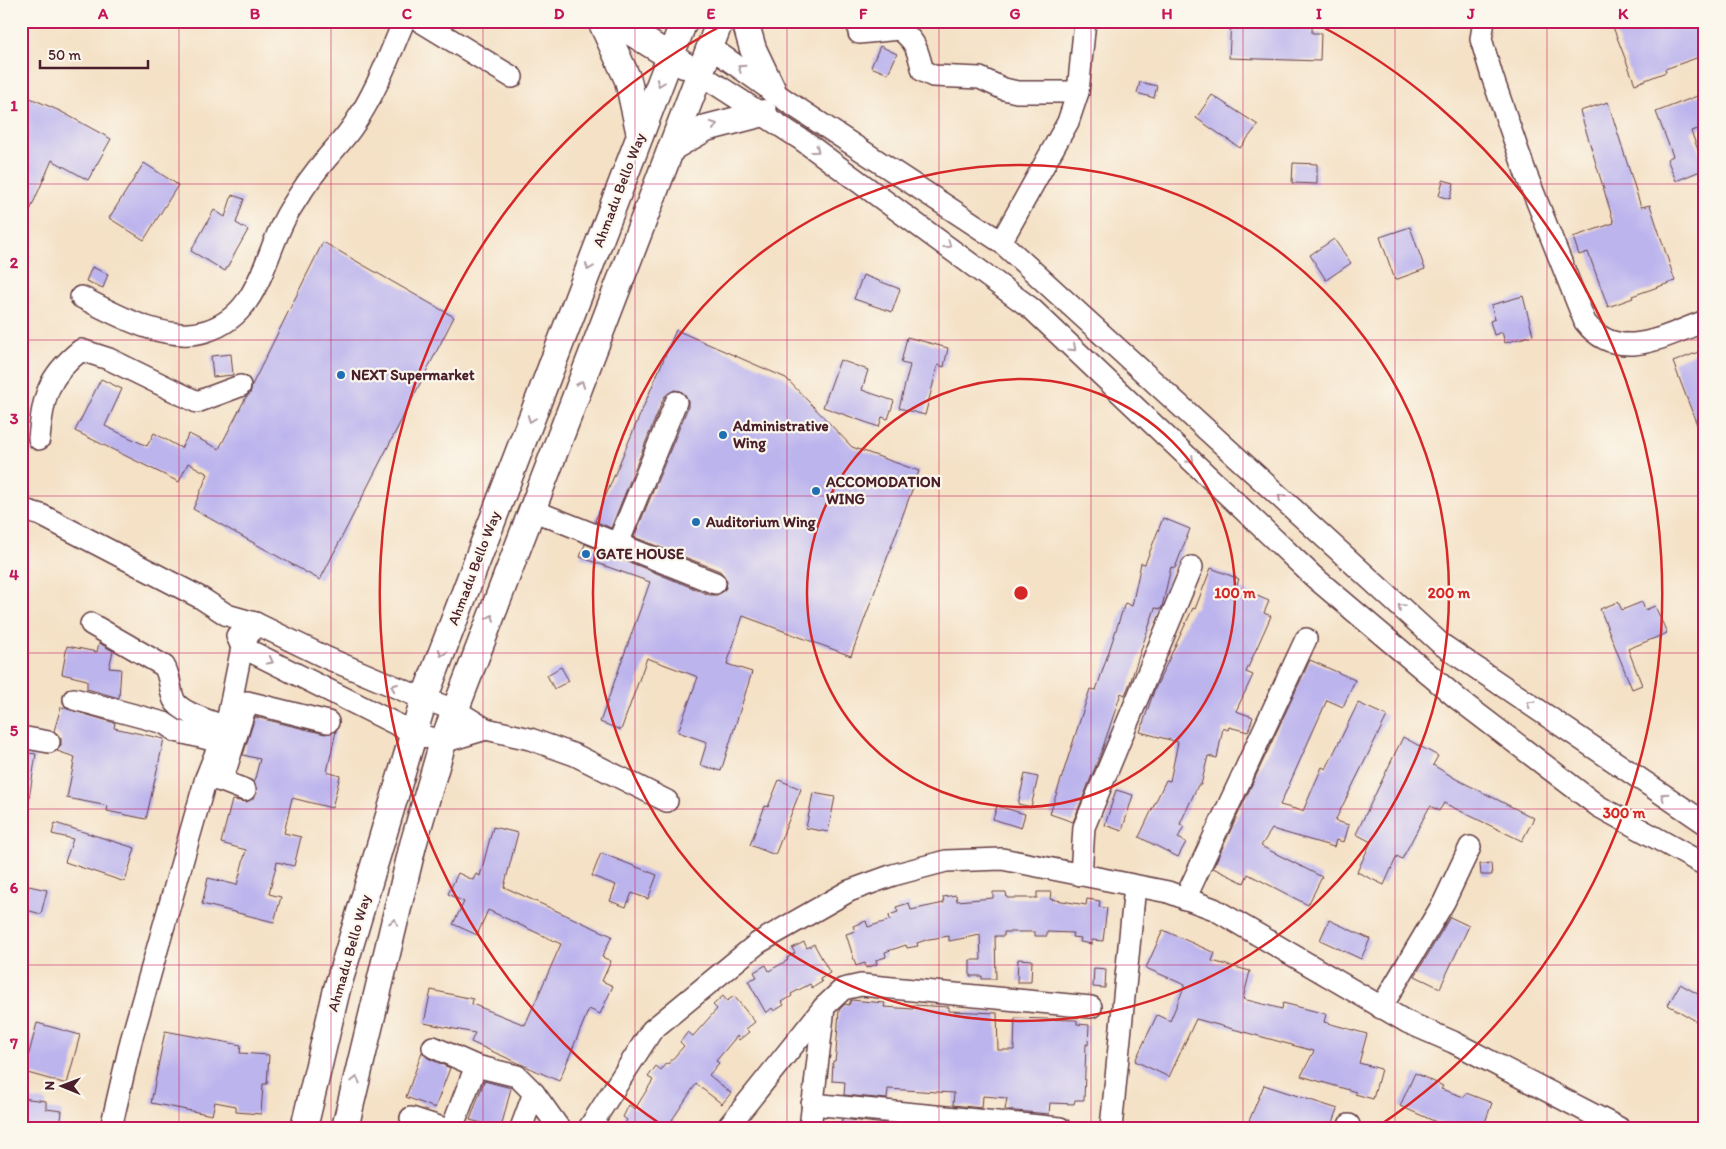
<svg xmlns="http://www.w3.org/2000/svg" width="1726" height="1149" font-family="Itim,sans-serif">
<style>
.building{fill:#bcb4ed}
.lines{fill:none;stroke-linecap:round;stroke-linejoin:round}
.minor-casing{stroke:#643c42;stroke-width:24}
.major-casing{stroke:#643c42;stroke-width:29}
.minor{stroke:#fff;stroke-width:21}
.major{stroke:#fff;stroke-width:26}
.oneway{stroke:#ae9aa0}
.grid{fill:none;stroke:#c2185b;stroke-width:1;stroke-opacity:0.55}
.ring{fill:none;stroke:#d62828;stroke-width:2.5}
.poi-dot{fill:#1f6fb2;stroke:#fbf7ec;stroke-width:2}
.labels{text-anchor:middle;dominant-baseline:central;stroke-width:4.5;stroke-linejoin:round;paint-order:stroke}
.street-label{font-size:15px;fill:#4a1f2b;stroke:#fbf7ec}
.poi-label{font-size:15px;font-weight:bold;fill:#4a1f2b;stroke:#fbf7ec;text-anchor:start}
.centre{fill:#d62828;stroke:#fbf7ec;stroke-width:2.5}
.ring-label{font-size:15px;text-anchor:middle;font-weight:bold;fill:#d62828;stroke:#fbf7ec;stroke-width:4.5;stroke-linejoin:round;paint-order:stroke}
.neatline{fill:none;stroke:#c2185b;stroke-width:2}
.grid-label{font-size:16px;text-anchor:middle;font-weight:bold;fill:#c2185b}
</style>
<rect width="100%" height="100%" fill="#fbf7ec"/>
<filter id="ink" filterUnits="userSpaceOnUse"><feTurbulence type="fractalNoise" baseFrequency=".02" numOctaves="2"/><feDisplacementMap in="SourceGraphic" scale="10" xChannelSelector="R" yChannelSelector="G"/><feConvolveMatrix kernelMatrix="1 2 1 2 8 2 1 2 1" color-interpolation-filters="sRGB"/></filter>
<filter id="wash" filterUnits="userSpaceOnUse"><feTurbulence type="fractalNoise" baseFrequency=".0096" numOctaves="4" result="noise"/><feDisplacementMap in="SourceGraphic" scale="20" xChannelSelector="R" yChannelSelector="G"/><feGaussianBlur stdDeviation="1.12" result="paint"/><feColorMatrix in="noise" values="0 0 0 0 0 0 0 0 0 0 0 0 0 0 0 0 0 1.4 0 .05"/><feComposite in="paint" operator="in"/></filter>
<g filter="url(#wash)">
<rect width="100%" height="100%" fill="#f4e1c6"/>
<g id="blocks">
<g class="building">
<polygon points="1231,21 1312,21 1312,33 1321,33 1320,61 1229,58"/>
<polygon points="1628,21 1705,21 1705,55 1665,69 1666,72 1635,84 1613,27"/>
<polygon points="880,46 897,54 888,74 871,67"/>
<polygon points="1140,82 1157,86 1154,98 1137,93"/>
<polygon points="1705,93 1705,127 1691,131 1705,169 1676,181 1667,159 1673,156 1656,112"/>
<polygon points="21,94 60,111 111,139 88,180 52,160 21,231"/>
<polygon points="1212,95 1258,125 1240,148 1196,118"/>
<polygon points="1608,102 1641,207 1650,205 1675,281 1632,296 1633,298 1608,307 1588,252 1579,255 1573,237 1614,223 1580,111"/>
<polygon points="144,163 178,185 144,240 109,218"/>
<polygon points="1293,163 1317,164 1317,184 1292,183"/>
<polygon points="1443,180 1454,183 1450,199 1439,196"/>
<polygon points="232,195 244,199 236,223 248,230 225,271 191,251 214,210 225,217"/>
<polygon points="1410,227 1425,269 1395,280 1380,237"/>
<polygon points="1334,239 1351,263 1326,280 1310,255"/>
<polygon points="323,242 454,317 320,580 193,509 208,474 188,463 179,482 75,431 101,379 122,389 105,426 147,446 154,433 181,448 189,434 219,449 246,397 250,394 252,385"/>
<polygon points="92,267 108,274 103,288 86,281"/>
<polygon points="863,275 900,289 892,312 854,299"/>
<polygon points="1523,296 1533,335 1505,343 1502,332 1494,335 1490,321 1495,319 1491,305"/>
<polygon points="676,330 786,378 852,447 919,471 851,656 743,616 727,664 752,672 721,771 700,765 707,742 678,732 698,677 647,658 621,730 600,722 650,582 580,557 585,544 710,595 717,595 726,588 727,581 720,571 634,537 688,407 688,400 681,391 674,390 664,397 611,528 595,521"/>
<polygon points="907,337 948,348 944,367 938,365 925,415 899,408 910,365 901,363"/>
<polygon points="1701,351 1705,361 1704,443 1673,362"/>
<polygon points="231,354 233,375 213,377 211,356"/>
<polygon points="840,360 868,370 862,390 894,401 888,419 882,417 879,427 823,407"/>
<polygon points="1163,518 1190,529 1175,568 1171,567 1162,607 1161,609 1155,608 1130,683 1125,695 1121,693 1101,753 1073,822 1050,814 1090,689 1096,690 1125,603 1132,606 1141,563 1145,564"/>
<polygon points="1211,568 1239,579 1236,587 1269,601 1264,613 1271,616 1246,672 1253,675 1236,711 1253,717 1248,732 1229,727 1228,730 1223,728 1217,758 1208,756 1201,785 1198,785 1180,824 1184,826 1178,838 1186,842 1178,857 1139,837 1166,780 1170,781 1178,742 1140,732 1154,691 1193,608 1195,609"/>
<polygon points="1618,602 1622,610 1642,602 1645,610 1655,606 1667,633 1628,649 1642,685 1632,689 1600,609"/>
<polygon points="99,643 113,651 109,668 121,669 119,698 87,689 87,680 62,674 67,646 97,652"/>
<polygon points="1310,660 1355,680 1343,707 1327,700 1280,805 1303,811 1322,767 1326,769 1358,703 1387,716 1335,821 1349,825 1344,842 1336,840 1334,847 1272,829 1261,846 1322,877 1308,905 1248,874 1244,883 1213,868"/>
<polygon points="561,667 569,681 554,689 547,675"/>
<polygon points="61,707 115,723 114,728 164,739 146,819 107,811 108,806 67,798 75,757 57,751 61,745 61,738 54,731"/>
<polygon points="255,717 325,734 336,731 327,772 340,776 332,808 292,798 284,833 301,837 294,866 277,862 269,894 281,897 274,922 202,904 208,878 237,885 246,850 221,843 232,800 247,802 257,794 254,782 260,759 243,755"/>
<polygon points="1403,737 1438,756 1433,765 1456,779 1534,818 1522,841 1444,803 1439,811 1430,806 1402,859 1397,856 1384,885 1357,872 1371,842 1356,834"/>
<polygon points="21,752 36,754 28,805 21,804"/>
<polygon points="1025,774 1038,777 1031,807 1018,804"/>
<polygon points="779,780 801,789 775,855 750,845 765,806 768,807"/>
<polygon points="1116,790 1133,795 1122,831 1105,825"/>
<polygon points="813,793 835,797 828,832 806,828"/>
<polygon points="997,806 1025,814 1021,828 993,819"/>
<polygon points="55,823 135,848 125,882 65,862 73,839 52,834"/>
<polygon points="493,827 518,833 504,887 612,936 602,957 611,961 602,981 613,986 600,1014 589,1009 559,1081 471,1042 475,1033 424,1023 431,990 473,999 472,1004 525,1025 561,944 488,910 477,935 453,924 464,902 448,894 458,873 473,880 476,874 480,876"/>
<polygon points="601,853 657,875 648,899 632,893 626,907 610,901 616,885 592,876"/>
<polygon points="1491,863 1492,875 1481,875 1480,864"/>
<polygon points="29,886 47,890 41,914 23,909"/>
<polygon points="993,892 1006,892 1007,898 1037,898 1037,892 1051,892 1050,899 1086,905 1087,899 1100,901 1099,907 1107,908 1103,941 1092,940 1092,944 1080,942 1081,938 1072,937 1073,933 1047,932 1047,936 1035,936 1035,932 1004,932 1004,936 995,936 996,979 982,979 982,976 970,976 970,960 981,960 980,935 949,941 949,936 929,939 917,943 918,946 907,948 906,945 885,952 886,957 876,960 877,964 866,968 865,963 856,966 846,934 855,931 853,926 866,921 868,927 890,920 889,915 898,912 896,907 909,903 911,910 944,903 943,897 956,895 957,901 993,898"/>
<polygon points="1450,917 1469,926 1440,988 1415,976"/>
<polygon points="1329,920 1370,939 1361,959 1320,940"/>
<polygon points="1163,930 1215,953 1212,961 1250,971 1243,999 1282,1009 1283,1003 1326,1014 1324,1022 1367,1034 1359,1063 1381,1069 1373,1099 1355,1094 1356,1092 1301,1076 1314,1051 1196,1019 1169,1077 1135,1061 1157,1015 1170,1021 1185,985 1146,968"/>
<polygon points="804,942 807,948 814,944 830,973 820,979 822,982 812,988 810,984 791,994 792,996 782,1002 784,1005 774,1011 772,1008 766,1013 748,981 757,977 754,972 766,965 769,971 788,960 787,958 795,953 792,948"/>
<polygon points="1018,959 1032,960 1031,982 1017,982"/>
<polygon points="1094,968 1106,969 1105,988 1093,987"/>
<polygon points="1680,984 1705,998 1705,1026 1668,1005"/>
<polygon points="723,996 727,1001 734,996 755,1022 746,1029 749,1032 739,1040 737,1036 716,1061 719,1063 709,1075 731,1093 722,1104 696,1084 672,1120 682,1128 623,1128 627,1120 623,1117 629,1105 635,1109 653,1080 648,1077 656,1066 661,1070 666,1063 668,1064 684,1046 680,1042 688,1032 693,1036 717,1009 713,1005"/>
<polygon points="851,1000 885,1003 884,1007 913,1009 913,1005 949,1007 949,1011 997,1013 998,1050 1014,1050 1015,1018 1077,1020 1077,1024 1089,1025 1088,1045 1086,1044 1084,1100 1075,1100 1074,1104 1050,1103 1049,1114 1005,1110 1007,1098 983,1096 982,1108 953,1105 954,1093 888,1089 887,1099 844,1095 845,1082 832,1081 833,1061 835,1061 836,1053 839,1010 845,1004 849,1005"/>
<polygon points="37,1023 80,1035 67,1084 24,1072"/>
<polygon points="165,1031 241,1045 240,1053 269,1055 267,1084 263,1084 261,1114 236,1112 236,1106 215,1102 212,1115 151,1103"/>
<polygon points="422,1052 428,1058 450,1068 435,1108 406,1097"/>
<polygon points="1415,1073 1443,1086 1441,1089 1464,1097 1466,1093 1492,1103 1483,1128 1442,1128 1443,1125 1400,1106"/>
<polygon points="484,1081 511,1088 501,1128 470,1120"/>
<polygon points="1264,1085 1338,1109 1331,1128 1246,1128"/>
<polygon points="21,1098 46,1101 46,1109 62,1111 60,1128 21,1128"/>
<polygon points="842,1119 885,1124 885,1128 841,1128"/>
</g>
</g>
</g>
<g filter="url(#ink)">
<use href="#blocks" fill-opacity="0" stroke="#643c42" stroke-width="1"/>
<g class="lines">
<defs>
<g id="minor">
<polyline points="420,21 512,77"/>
<path d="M1484 21 1481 39 1492 76 1526 174 1585 322C1617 364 1665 336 1705 321"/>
<path d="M859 33 899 29C917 42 917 50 923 71L933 76 980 78 1004 89 1017 92H1078"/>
<polyline points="710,47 788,102 1001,242 1441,644 1705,823"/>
<polyline points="700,74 802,140 1032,309 1314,577 1458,699 1598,806 1705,865"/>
<polyline points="1001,242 1068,122 1078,92 1085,21"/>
<path d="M81 297C115 314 166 344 206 331 261 315 264 252 289 211 300 193 312 175 326 159 336 147 347 136 355 123 376 92 389 56 404 21"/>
<path d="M39 439C43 397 47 377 81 350L109 359 197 402 240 386"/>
<polyline points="21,509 41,515 201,598 227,615 255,623 327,658 424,699 455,710 486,729 530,739 575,755 667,801"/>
<polyline points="532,510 613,542 621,536 676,402"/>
<polyline points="613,542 715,583"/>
<path d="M91 624 164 666C171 677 169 689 174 700 180 713 213 722 226 727"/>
<polyline points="237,636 242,647 414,733 443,742 486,729"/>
<polyline points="74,699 164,723 176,731 221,742"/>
<polyline points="21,737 49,742"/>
<polyline points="206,778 222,781 247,702 328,722"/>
<polyline points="222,781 245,790"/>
<polyline points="1081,875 1084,827 1192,567"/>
<polyline points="1185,899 1306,639"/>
<polyline points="1381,1008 1444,902 1470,847"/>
<polyline points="433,1047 476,1066 517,1076 534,1093 559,1128"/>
<polyline points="812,1104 1060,1128"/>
<polyline points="411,1118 442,1128"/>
<polyline points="111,1128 131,1041 206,778 226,727 242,647 255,623"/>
<polyline points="452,1128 476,1066"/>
<polyline points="521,1128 534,1093"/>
<polyline points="589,1128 652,1030 758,943 849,891 893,875 946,861 1002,859 1168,892 1214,909 1407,1022 1453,1042 1619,1128"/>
<polyline points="727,1128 824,1007 843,989 861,985 1091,1007"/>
<polyline points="810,1128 824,1007"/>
<polyline points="1111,1128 1135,886"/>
<polyline points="1348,1128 1349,1125"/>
</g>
<g id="major">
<polyline points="601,21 628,80 640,135"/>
<polyline points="613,21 684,65"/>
<polyline points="745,21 753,49 772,89"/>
<polyline points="671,148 706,128 764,113"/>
<polyline points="304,1128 337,989 424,699 684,21"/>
<polyline points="345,1128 413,845 443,742 720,21"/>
</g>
</defs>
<use href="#minor" class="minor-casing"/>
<use href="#major" class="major-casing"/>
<use href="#minor" class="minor"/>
<use href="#major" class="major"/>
</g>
<defs><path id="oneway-chevron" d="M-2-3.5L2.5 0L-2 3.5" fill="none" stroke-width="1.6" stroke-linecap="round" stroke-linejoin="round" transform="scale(1.25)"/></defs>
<g class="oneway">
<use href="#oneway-chevron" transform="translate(741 68) rotate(-146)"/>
<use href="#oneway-chevron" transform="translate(660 83) rotate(111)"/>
<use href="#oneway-chevron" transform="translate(714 125) rotate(-18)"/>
<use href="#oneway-chevron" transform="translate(816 150) rotate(36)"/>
<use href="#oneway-chevron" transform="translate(948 245) rotate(36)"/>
<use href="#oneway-chevron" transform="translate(589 267) rotate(111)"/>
<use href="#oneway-chevron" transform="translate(1073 348) rotate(43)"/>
<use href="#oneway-chevron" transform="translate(581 384) rotate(-69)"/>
<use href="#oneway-chevron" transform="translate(531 419) rotate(111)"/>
<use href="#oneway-chevron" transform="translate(1191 460) rotate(43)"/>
<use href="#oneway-chevron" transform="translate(1281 497) rotate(-138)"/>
<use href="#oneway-chevron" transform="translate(1401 607) rotate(-138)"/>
<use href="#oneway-chevron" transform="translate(491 618) rotate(-69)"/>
<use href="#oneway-chevron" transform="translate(442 653) rotate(111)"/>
<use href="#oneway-chevron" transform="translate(270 661) rotate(27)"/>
<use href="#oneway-chevron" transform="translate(394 687) rotate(-157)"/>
<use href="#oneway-chevron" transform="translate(1530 704) rotate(-146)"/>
<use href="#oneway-chevron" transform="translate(1664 796) rotate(-146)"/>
<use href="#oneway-chevron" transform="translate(394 922) rotate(-76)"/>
<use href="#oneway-chevron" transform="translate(356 1080) rotate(-77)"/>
</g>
</g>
<path class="grid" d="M179 21V1128M331 21V1128M483 21V1128M635 21V1128M787 21V1128M939 21V1128M1091 21V1128M1243 21V1128M1395 21V1128M1547 21V1128M21 184H1705M21 340H1705M21 496H1705M21 653H1705M21 809H1705M21 965H1705"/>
<g class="ring">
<circle cx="1021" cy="593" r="214"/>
<circle cx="1021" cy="593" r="428"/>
<path d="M662 1125A642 642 0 0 1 725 24M1317 24A642 642 0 0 1 1380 1125"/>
</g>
<g class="poi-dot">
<circle cx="341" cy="375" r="5"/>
<circle cx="723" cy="435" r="5"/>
<circle cx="816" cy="491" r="5"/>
<circle cx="696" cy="522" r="5"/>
<circle cx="586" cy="554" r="5"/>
</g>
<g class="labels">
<g class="street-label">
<text transform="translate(619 190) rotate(-69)">Ahmadu Bello Way</text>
<text transform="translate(474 568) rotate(-69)">Ahmadu Bello Way</text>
<text transform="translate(349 953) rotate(-74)">Ahmadu Bello Way</text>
</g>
<g class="poi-label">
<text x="351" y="375">NEXT Supermarket</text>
<text x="733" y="426">Administrative<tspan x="733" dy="17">Wing</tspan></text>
<text x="826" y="482">ACCOMODATION<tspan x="826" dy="17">WING</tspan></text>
<text x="706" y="522">Auditorium Wing</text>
<text x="596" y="554">GATE HOUSE</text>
</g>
</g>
<circle cx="1021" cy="593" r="8" class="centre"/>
<g class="ring-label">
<text x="1235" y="598">100 m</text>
<text x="1449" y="598">200 m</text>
<text x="1624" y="818">300 m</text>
</g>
<rect width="1726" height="1149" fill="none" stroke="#fbf7ec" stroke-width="55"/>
<g transform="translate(62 1086) rotate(271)" stroke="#fbf7ec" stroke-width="4" paint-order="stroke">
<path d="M0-4L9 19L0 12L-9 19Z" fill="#4a1f2b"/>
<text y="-8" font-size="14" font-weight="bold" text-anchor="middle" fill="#4a1f2b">N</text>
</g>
<path d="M40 60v8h108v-8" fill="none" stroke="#4a1f2b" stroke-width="2.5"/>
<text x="48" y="60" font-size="15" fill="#4a1f2b" stroke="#fbf7ec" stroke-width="4" paint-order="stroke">50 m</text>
<rect x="28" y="28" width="1670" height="1094" class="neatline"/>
<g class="grid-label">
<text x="103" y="19">A</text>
<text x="255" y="19">B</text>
<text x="407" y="19">C</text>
<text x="559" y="19">D</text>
<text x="711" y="19">E</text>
<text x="863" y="19">F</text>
<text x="1015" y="19">G</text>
<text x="1167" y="19">H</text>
<text x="1319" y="19">I</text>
<text x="1471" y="19">J</text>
<text x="1623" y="19">K</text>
<text x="14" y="111">1</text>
<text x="14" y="268">2</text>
<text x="14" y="424">3</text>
<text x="14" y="580">4</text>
<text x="14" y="736">5</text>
<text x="14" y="893">6</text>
<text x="14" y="1049">7</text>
</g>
</svg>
